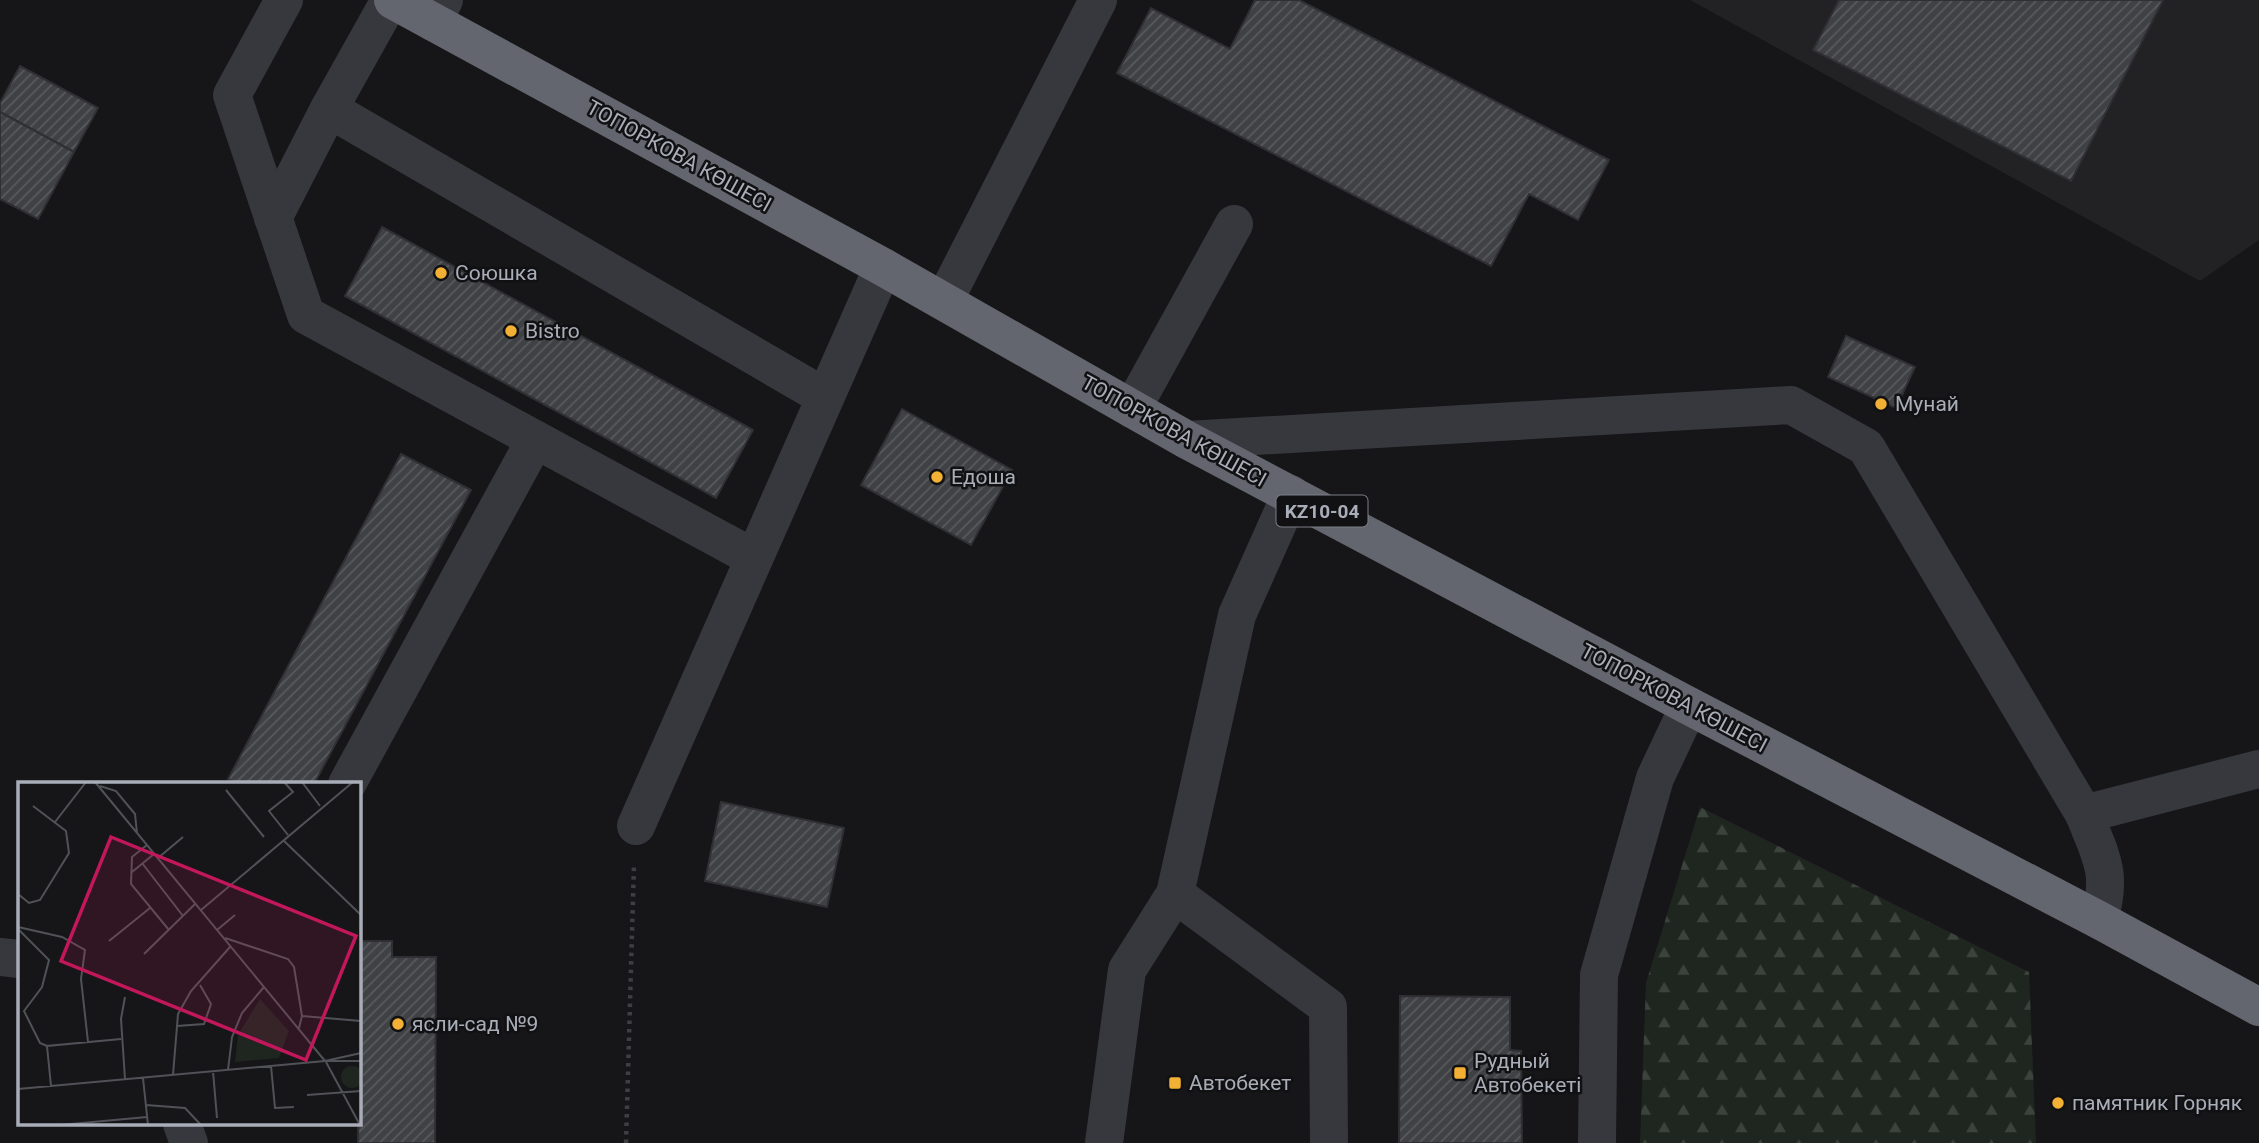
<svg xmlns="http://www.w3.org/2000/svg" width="2259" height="1143" font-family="Roboto,sans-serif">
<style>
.built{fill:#222225}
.forest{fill:url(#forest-firs)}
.building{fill:url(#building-hatch);stroke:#303034;stroke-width:2}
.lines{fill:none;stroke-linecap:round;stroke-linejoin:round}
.path{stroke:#3d3f44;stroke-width:4.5;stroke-dasharray:3.5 5;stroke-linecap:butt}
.minor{stroke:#37383d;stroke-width:38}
.highway{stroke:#63666e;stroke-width:38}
.poi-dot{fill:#f2b134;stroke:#111113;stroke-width:2.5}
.labels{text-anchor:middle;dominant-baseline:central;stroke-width:5;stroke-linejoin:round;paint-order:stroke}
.shield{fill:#111113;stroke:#7b7e86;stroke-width:2}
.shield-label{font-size:19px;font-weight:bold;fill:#a8adb8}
.street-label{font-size:21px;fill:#a8adb8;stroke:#111113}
.poi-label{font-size:21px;fill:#a8adb8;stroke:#111113;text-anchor:start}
.inset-road{fill:none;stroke:#505258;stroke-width:2}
.view{fill:#c2185b;fill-opacity:0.15;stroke:#c2185b;stroke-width:3.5}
.inset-edge{fill:none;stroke:#a8adb8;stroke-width:3.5}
</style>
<defs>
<pattern id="forest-firs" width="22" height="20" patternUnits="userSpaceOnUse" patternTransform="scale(1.75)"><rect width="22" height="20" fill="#1e261f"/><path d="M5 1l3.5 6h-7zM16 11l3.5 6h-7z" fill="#3c433d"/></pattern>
<pattern id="building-hatch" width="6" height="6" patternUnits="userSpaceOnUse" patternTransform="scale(1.75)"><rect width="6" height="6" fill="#404145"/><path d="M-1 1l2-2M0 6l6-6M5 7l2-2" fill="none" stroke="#595a5e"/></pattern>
</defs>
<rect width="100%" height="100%" fill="#161618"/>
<polygon class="built" points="1690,0 2259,0 2259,240 2200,281"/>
<polygon class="forest" points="1700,807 2029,972 2036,1143 1640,1143 1646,983"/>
<g class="building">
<polygon points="1255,0 1299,0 1609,160 1578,220 1529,194 1491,266 1117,73 1151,8 1230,49"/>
<polygon points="1839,0 2163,0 2071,181 1813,50"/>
<polygon points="20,66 98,108 74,152 0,112 0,103"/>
<polygon points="0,112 74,152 38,219 0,199"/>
<polygon points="382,227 753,430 716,498 345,296"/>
<polygon points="1846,336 1915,367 1896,408 1828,377"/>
<polygon points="902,409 1012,470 971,545 861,485"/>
<polygon points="401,454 471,490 314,784 237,784 228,779"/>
<polygon points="721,802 844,828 827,907 705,881"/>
<polygon points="359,941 392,941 392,957 436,957 435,1143 358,1143"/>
<polygon points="1400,996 1510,997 1510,1050 1521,1051 1522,1143 1399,1143"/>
</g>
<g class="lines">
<polyline class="path" points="626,1143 634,864"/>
<g class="minor">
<polyline points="284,0 232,95 306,315 754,558"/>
<polyline points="433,22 444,0"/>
<polyline points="329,109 825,397"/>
<polyline points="273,218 329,109 390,0"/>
<polyline points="944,301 1098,0"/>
<polyline points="1132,409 1234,224"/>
<path d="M1187 440 1791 405 1866 447 2084 814C2101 857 2113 873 2099 920"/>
<polyline points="347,784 535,440"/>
<polyline points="2084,814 2259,769"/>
<polyline points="636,826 883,267"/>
<polyline points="1175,894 1328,1007 1329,1143"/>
<polyline points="0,957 19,959"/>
<polyline points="182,1124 189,1143"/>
<polyline points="1104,1143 1127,970 1175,894 1237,615 1291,494"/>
<polyline points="1597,1143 1599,975 1655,778 1689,706"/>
</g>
<polyline class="highway" points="393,0 883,267 1187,440 1689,706 2099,920 2259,1007"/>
</g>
<g class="poi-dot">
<circle cx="441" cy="273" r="7"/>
<circle cx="511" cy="331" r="7"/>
<circle cx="1881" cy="404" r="7"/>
<circle cx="937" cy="477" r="7"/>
<circle cx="398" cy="1024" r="7"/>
<rect x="1453" y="1066" width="14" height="14" rx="3.5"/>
<rect x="1168" y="1076" width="14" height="14" rx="3.5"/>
<circle cx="2058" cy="1103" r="7"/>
</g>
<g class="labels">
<rect class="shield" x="1276.5" y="495.5" width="91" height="31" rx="5"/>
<g class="shield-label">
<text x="1322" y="511">KZ10-04</text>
</g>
<g class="street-label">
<text transform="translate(679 156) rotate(29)">ТОПОРКОВА КӨШЕСІ</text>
<text transform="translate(1174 431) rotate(29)">ТОПОРКОВА КӨШЕСІ</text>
<text transform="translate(1674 698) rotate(28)">ТОПОРКОВА КӨШЕСІ</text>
</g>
<g class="poi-label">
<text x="455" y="273">Союшка</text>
<text x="525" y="331">Bistro</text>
<text x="1895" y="404">Мунай</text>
<text x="951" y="477">Едоша</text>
<text x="412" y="1024">ясли-сад №9</text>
<text x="1474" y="1061">Рудный<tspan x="1474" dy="24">Автобекеті</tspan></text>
<text x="1189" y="1083">Автобекет</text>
<text x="2072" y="1103">памятник Горняк</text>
</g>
</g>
<g transform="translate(18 782)">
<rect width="343" height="343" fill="#161618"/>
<path d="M323 295a11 11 0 1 1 22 0a11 11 0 1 1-22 0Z" fill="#1e261f"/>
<path d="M242 217 271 249 261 276 217 280 220 253Z" fill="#1e261f"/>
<path class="inset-road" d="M77 0 307 279M266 0 275 10 251 29 270 53M284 0 302 24M82 4 98 9 117 32 119 51M208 8 246 55M37 40 68 0M265 58 343 133M129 63 114 75 113 102 151 148M140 76 165 55M124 81 165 134M114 90 136 72M0 112 11 121 22 118 51 71 48 49 15 24M183 128 335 0M0 145 44 155 67 168 63 197 70 260M0 147 31 178 24 205 6 229 22 261 29 264M199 148 217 133M207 156 270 177 276 185 284 234 281 246M91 159 132 126M126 172 177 122M284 234 343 239M159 244 186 242 193 222 182 203M307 279 343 271M308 279H343M308 280 342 343M253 284 257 326 276 325M210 288 214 255 224 231 246 205M195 289 199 336M155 293 160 232 173 209 212 165M125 296 130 343M107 297 103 237 107 215M33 304 29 264 103 257M0 307 307 279M289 313 343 309M128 323 167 326 183 343M42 343 129 335"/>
<path class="view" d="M93 55 338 154 288 278 43 179Z"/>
<rect width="343" height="343" class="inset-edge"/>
</g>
</svg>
